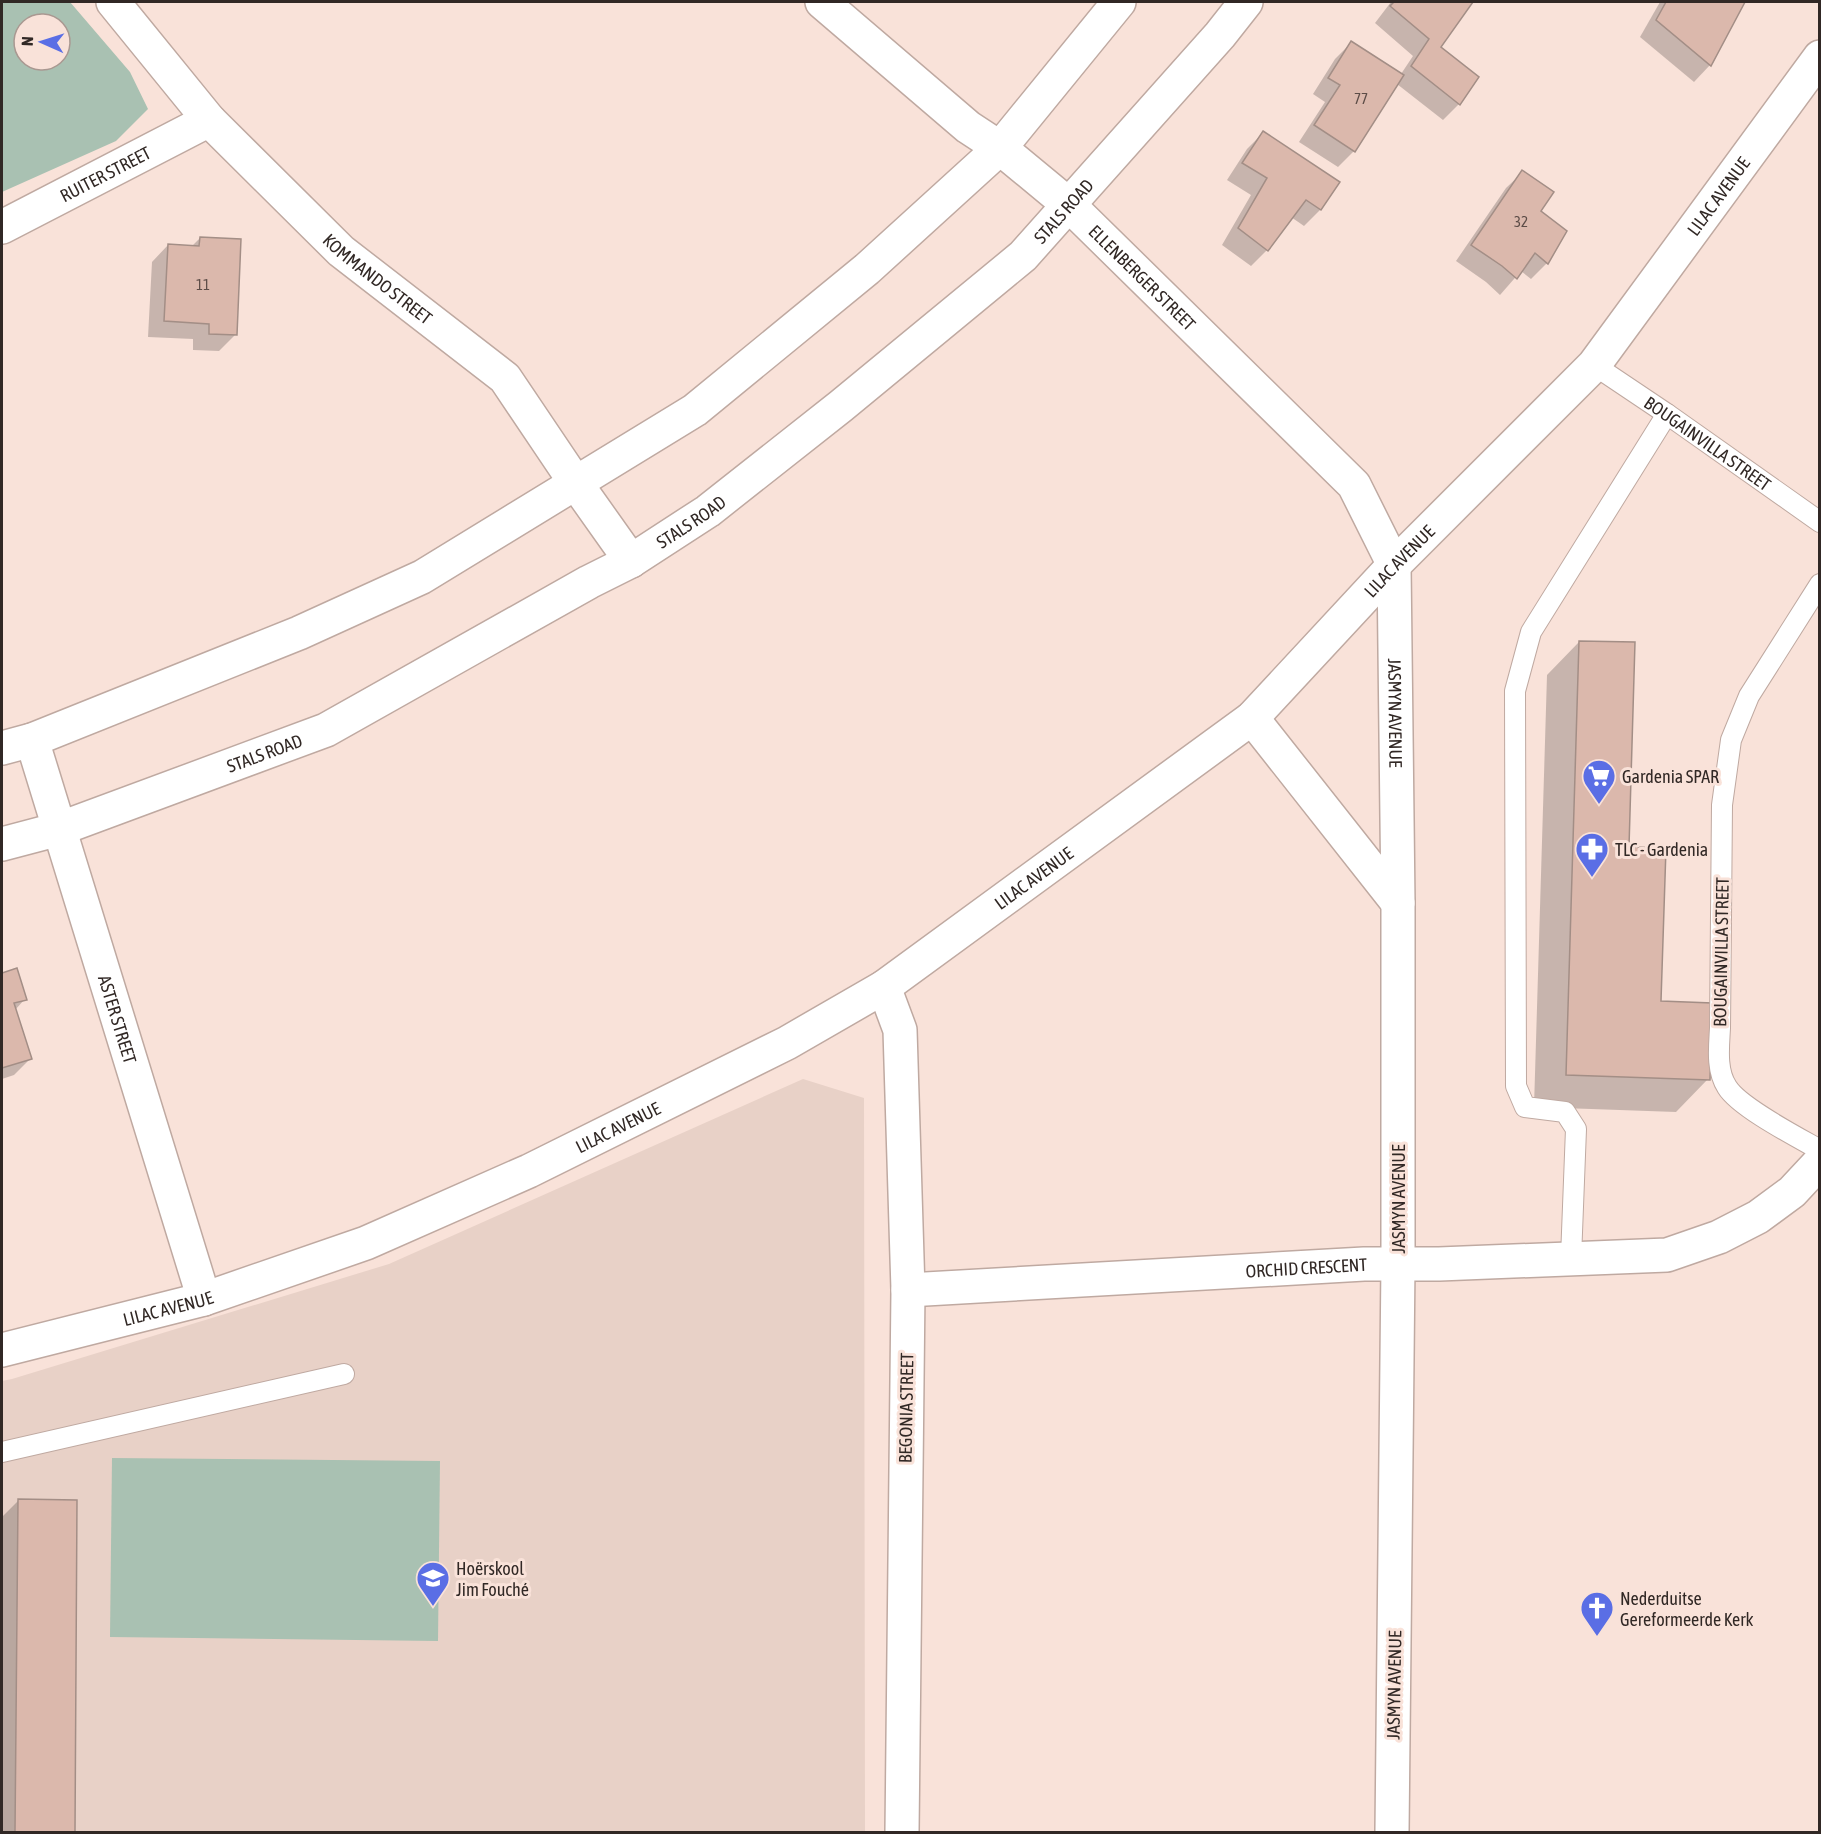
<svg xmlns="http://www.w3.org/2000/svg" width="1821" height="1834" font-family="'Asap Condensed',sans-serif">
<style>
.education{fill:#e8d1c7}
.green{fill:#a9c1b2;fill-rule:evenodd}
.shadow{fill:#0003}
.building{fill:#dbb8ac;stroke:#a38e86;stroke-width:1.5}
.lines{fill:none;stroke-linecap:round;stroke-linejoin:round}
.lane-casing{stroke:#bfa9a1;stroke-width:22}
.street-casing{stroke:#bfa9a1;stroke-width:36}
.secondary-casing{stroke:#bfa9a1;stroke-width:36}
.lane{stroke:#fff;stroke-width:20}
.street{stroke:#fff;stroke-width:33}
.secondary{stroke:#fff;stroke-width:33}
.labels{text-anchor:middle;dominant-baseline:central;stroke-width:6;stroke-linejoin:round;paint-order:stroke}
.number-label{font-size:15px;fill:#5c4c47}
.street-label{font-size:18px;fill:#312825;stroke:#f9e2d9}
.poi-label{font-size:18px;fill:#312825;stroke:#f9e2d9;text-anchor:start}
</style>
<rect width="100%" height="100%" fill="#f9e2d9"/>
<polygon class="education" points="803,1079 864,1098 865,1832 2,1832 2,1381 12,1379 389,1264"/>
<g class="green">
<path d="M2 2H70L130 72 148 109 116 141 2 192ZM24 24H60V60H24Z"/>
<polygon points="112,1458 440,1461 438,1641 110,1637"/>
</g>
<g class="shadow">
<polygon points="1391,2 1471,2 1439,47 1459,104 1443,120 1397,84 1354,151 1338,167 1299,142 1325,102 1313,94 1335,59 1351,43 1401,74 1413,56 1375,23"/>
<polygon points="1660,2 1743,2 1710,65 1694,82 1640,37"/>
<polygon points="1263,133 1338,182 1320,210 1304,226 1291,217 1267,250 1251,266 1222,245 1251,195 1227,180 1247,149"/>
<polygon points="1523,172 1539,211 1565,231 1547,263 1531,279 1521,271 1500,295 1486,282 1456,261 1506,188"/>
<polygon points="200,238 236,334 219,351 193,350 193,339 148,337 152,262 168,245 191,247"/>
<polygon points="1579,642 1628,849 1660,1003 1708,1079 1676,1112 1534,1107 1547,675"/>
<polygon points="16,970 25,999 15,1010 30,1059 14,1075 2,1079 2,974"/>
<polygon points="18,1501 76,1501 74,1832 2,1832 2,1517"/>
</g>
<g class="building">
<polygon points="1394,2 1473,2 1441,47 1479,77 1460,105 1411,66 1429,39 1390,6"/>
<polygon points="1666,2 1745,2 1711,66 1656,20"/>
<polygon points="1351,41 1404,75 1355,152 1314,125 1340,85 1328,78"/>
<polygon points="1263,131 1340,182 1321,210 1306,200 1268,251 1238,228 1267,178 1242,163"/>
<polygon points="1522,170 1554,192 1541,211 1567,231 1548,264 1535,253 1517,279 1502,266 1471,245"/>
<polygon points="200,237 241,239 237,335 209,334 209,324 164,321 168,244 199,246"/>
<polygon points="1579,641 1635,642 1629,847 1666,848 1661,1001 1712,1003 1710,1080 1566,1075"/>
<polygon points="17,968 27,1000 14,1003 32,1059 2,1068 2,973"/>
<polygon points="18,1499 77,1500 75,1832 15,1832"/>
</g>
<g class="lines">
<defs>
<g id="lane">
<path id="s1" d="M1594 365 1667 414 1820 522"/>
<path d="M1820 584 1749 696 1731 740 1722 805 1720 1028C1719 1047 1716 1070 1727 1087 1739 1107 1797 1137 1820 1150"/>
<polyline points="1571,1258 1576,1129 1565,1112 1525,1107 1516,1086 1515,691 1531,632 1667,414"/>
<polyline points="2,1452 344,1374"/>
</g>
<g id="street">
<path id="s2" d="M113 2 209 120 341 251 505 378 575 482 631 561"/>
<path id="s3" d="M822 2 968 127 1000 148 1069 205 1354 485 1394 565 1398 903V1264L1392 1832"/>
<path id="s4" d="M2 227 209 120"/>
<polyline points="1252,718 1398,903"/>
<path id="s5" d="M32 740 204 1299"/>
<polyline points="884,987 900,1030 908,1290 902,1832"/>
<path id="s6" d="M908 1290 1364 1264H1439L1667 1255 1719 1237 1758 1217 1792 1192 1820 1162"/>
<path id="s7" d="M2 1350 204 1299 366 1243 529 1171 787 1043 884 987 1252 718 1394 565 1594 365 1820 57"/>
</g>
<g id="secondary">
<polyline points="2,748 32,740 299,633 422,577 695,410 867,269 1000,148 1119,2"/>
<path id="s8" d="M2 844 59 829 326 730 589 582 631 561 708 511 841 406 1023 256 1220 35 1246 2"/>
</g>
</defs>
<use href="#lane" class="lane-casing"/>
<use href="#street" class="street-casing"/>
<use href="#secondary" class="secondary-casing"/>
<use href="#lane" class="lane"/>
<use href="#street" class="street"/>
<use href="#secondary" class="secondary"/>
</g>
<defs>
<symbol id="supermarket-pin" viewBox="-11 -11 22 30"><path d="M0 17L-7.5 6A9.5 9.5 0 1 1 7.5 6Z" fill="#5a6ee5" stroke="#f9e2d9"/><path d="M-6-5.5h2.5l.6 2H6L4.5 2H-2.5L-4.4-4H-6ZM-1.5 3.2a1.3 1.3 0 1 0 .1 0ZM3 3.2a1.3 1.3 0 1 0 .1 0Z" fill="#fff"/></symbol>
<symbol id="pharmacy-pin" viewBox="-11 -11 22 30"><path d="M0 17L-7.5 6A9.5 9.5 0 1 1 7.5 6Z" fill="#5a6ee5" stroke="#f9e2d9"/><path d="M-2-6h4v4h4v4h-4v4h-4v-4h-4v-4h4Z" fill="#fff"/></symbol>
<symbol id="school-pin" viewBox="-11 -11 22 30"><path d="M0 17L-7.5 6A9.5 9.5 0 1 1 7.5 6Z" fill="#5a6ee5" stroke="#f9e2d9"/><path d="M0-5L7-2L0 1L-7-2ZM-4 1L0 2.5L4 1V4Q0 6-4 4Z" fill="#fff"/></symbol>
<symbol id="church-pin" viewBox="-11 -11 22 30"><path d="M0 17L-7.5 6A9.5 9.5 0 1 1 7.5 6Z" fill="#5a6ee5" stroke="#f9e2d9"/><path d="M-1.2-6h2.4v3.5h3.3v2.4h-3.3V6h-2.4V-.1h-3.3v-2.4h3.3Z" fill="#fff"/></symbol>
</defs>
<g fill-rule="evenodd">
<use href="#supermarket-pin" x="1580" y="757" width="38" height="52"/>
<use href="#pharmacy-pin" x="1573" y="830" width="38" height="52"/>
<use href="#school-pin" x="414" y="1559" width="38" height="52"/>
<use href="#church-pin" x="1578" y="1589" width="38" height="52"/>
</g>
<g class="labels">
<g class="number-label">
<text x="1361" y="98">77</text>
<text x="1521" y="221">32</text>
<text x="203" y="284">11</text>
</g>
<g class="street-label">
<text stroke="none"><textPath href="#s4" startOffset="116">RUITER STREET</textPath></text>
<text stroke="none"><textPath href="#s7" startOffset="2115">LILAC AVENUE</textPath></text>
<text stroke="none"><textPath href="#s8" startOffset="1250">STALS ROAD</textPath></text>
<text stroke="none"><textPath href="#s2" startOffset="384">KOMMANDO STREET</textPath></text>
<text stroke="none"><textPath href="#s3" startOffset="423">ELLENBERGER STREET</textPath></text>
<text stroke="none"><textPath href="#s1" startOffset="138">BOUGAINVILLA STREET</textPath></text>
<text stroke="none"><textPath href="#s8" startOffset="764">STALS ROAD</textPath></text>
<text stroke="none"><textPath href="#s7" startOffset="1629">LILAC AVENUE</textPath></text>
<text stroke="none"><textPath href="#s3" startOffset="957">JASMYN AVENUE</textPath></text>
<text stroke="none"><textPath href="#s8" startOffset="278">STALS ROAD</textPath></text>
<text stroke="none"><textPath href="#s7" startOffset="1143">LILAC AVENUE</textPath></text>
<text transform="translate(1721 952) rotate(-89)">BOUGAINVILLA STREET</text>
<text stroke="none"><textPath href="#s5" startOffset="292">ASTER STREET</textPath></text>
<text stroke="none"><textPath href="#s7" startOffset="657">LILAC AVENUE</textPath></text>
<text transform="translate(1398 1199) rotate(-90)">JASMYN AVENUE</text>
<text stroke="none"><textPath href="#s6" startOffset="399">ORCHID CRESCENT</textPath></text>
<text stroke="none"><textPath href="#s7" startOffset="171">LILAC AVENUE</textPath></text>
<text transform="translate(906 1408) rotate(-89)">BEGONIA STREET</text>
<text transform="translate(1394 1685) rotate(-89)">JASMYN AVENUE</text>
</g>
<g class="poi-label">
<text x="1622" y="776">Gardenia SPAR</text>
<text x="1615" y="849">TLC - Gardenia</text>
<text x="456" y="1568">Hoërskool<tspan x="456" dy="21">Jim Fouché</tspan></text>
<text x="1620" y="1598">Nederduitse<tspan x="1620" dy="21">Gereformeerde Kerk</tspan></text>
</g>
</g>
<rect width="1821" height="1834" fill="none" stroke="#312825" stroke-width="6"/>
<g transform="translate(42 42) rotate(273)"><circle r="28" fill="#f9e2d9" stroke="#a99891" stroke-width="1.5"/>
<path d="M0-4.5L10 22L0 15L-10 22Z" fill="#5a6ee5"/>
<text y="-9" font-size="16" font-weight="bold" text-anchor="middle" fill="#312825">N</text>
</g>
</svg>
